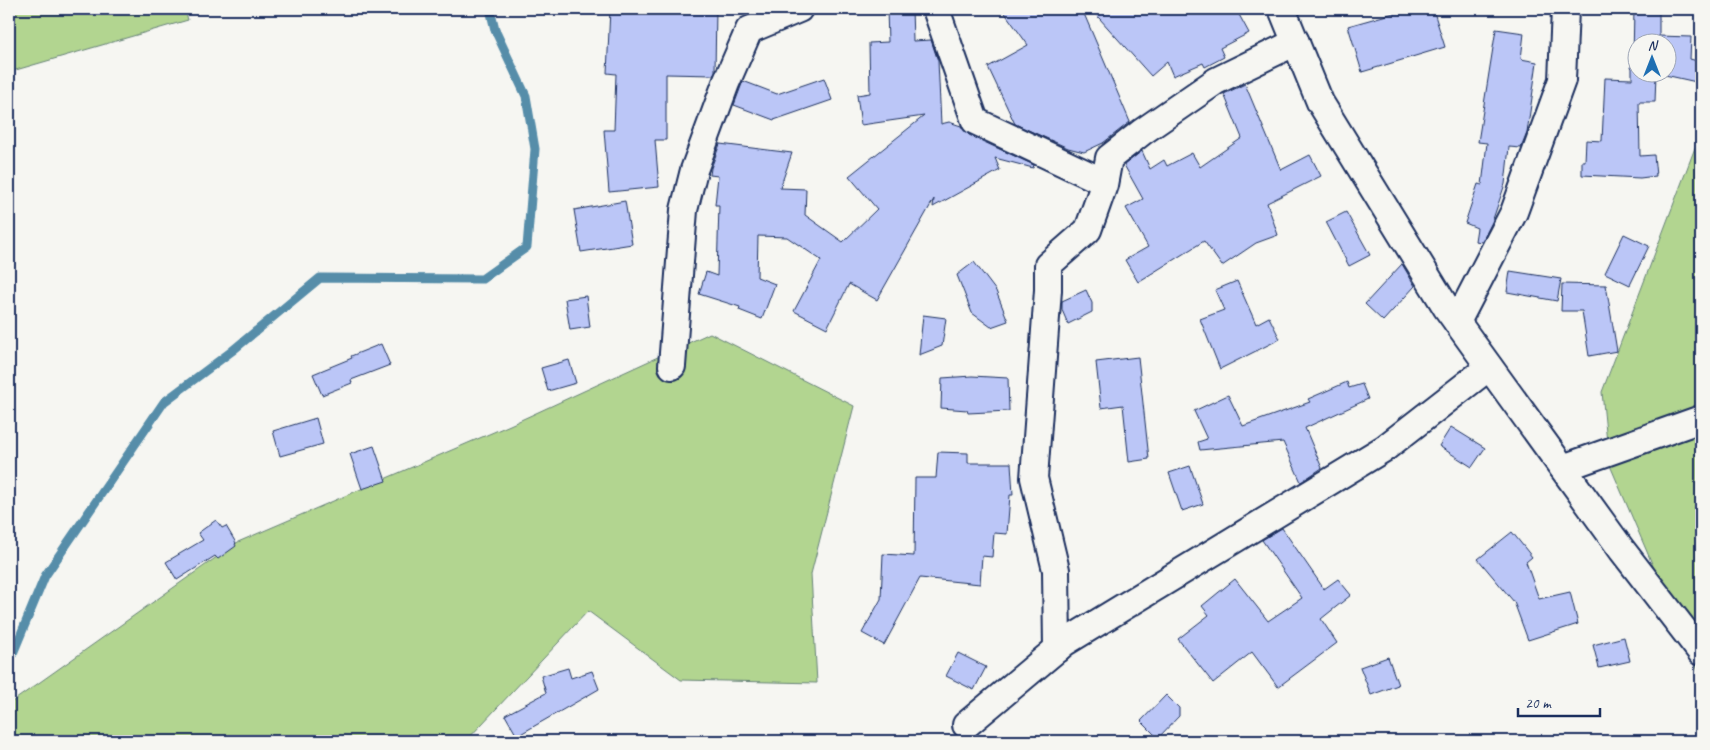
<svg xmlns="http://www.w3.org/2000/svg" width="1710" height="750" font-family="Caveat,sans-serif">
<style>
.green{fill:#b2d590;stroke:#668277}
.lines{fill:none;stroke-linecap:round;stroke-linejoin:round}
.stream{stroke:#568da9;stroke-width:9}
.building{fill:#bbc6f7;stroke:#1b2f5e;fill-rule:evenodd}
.street-casing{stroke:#1b2f5e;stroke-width:30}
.street{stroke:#f6f6f2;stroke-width:26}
</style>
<rect width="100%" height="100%" fill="#f6f6f2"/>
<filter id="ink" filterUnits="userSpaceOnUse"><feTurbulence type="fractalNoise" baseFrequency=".02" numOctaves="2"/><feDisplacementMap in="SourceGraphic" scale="10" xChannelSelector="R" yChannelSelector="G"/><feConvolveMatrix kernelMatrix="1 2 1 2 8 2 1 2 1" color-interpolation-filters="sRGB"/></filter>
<g filter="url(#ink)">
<g class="green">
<polygon points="9,9 185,9 188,20 9,72"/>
<polygon points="1701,132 1701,678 1609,463 1602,392"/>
<polygon points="710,333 854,406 811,574 817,683 681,680 588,611 466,741 9,741 9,704 238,542 510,425"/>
</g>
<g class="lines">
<polyline class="stream" points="9,663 45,576 164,402 232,351 320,278 482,279 527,247 535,149 526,96 495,30 490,9"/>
</g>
<g class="building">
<polygon points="610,9 716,9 715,71 713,75 666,74 666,140 655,140 659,187 609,192 604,130 614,130 616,74 607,73"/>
<polygon points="887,9 912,9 913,41 931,40 938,61 941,124 949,122 961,126 969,135 1034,165 1033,168 995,158 1000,170 933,207 934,199 877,300 849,284 827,328 794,311 821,260 787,237 758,236 757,277 775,284 762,319 739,310 740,307 699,294 706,272 717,276 719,205 715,205 718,176 710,175 711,168 720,144 792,153 780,188 806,189 805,215 843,242 877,209 849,176 924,116 861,125 857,95 870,93 869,43 888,42"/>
<polygon points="1002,9 1082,9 1130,122 1103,143 1084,152 1068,148 1015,124 988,67 1028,45"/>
<polygon points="1091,9 1236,9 1249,33 1220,48 1224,57 1205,67 1203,63 1173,76 1167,62 1151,76"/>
<polygon points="1408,9 1433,9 1445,47 1362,72 1348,26"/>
<path d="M1634 9H1659V36L1691 37 1690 59 1701 62V83L1656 73 1655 102H1639L1640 156 1654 155 1656 176 1640 178 1582 175V161H1585L1586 140 1602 141 1605 78 1632 79V68L1631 67 1633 59ZM1638 42H1668V72H1638Z"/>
<polygon points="1496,29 1524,33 1521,59 1537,62 1527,133 1521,148 1509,147 1505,184 1492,222 1482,242 1475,241 1477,228 1465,223 1478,184 1482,185 1487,143 1478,142"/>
<polygon points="824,78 832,100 774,120 734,105 743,81 777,94"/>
<polygon points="1245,84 1281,170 1310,155 1321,176 1267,203 1278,235 1256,243 1222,266 1204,241 1138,282 1125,260 1148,247 1126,208 1143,199 1124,165 1142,151 1150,169 1164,160 1167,166 1192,153 1200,167 1242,138 1224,94"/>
<polygon points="625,201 632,244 581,252 574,210"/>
<polygon points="1346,212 1370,255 1349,266 1326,222"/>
<polygon points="1624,234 1649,246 1630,285 1605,273"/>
<polygon points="974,262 996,291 1008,321 991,327 972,313 957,275"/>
<polygon points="1402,264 1415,286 1383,321 1365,304"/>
<polygon points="1510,271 1561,279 1557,301 1507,292"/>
<polygon points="1237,281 1256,324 1269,317 1280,339 1220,369 1200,319 1224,310 1215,290"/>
<polygon points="1562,284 1606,285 1617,351 1589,356 1582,311 1561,311"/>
<polygon points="1086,290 1092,303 1092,312 1068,324 1062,310 1062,301"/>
<polygon points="586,296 590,327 570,330 565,299"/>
<polygon points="923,315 946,318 942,346 919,355"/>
<polygon points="381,344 390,365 351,380 352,383 322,395 313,374 352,358 351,356"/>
<polygon points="1138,357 1149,459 1129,462 1123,405 1101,408 1096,362"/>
<polygon points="569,360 576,383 548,391 541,368"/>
<polygon points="972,376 1008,378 1009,411 968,413 967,410 941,408 942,378"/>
<polygon points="1347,382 1349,388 1362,384 1368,399 1305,428 1322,468 1301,482 1283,442 1200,450 1198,442 1207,439 1194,411 1228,395 1243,426 1310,402 1308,399"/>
<polygon points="316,418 323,444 280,456 273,431"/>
<polygon points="1451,427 1485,448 1472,467 1439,446"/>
<polygon points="374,446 386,481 362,489 350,454"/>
<polygon points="938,452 968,453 968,463 1011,463 1013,495 1010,495 1007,534 994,533 992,557 982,556 980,584 920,578 884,645 862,633 881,599 883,554 914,556 915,478 936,478"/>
<polygon points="1190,466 1203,504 1182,511 1169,473"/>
<polygon points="216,520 222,528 226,526 236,543 235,544 236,546 218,559 215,556 177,580 166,562 203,540 198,533"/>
<polygon points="1282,528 1324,589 1338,579 1351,595 1321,619 1337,643 1278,687 1252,652 1213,683 1178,639 1209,615 1202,606 1235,579 1268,621 1302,598 1262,540"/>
<polygon points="1512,532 1532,557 1526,562 1539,599 1570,592 1578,624 1528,640 1514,602 1478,559"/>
<polygon points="1624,637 1630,661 1599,668 1593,645"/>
<polygon points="958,653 986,667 974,690 946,676"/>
<polygon points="1388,657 1398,685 1371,695 1360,667"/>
<polygon points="568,668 571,678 592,671 599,689 517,736 505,715 546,693 541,676"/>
<polygon points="1166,695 1179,708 1179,716 1158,738 1141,721"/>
</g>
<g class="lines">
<defs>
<g id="street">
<polyline points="936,9 975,121 1104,182"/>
<polyline points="1282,9 1320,102 1446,307 1622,550 1701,652"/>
<polyline points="1457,322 1514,212 1562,80 1565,9"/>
<polyline points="672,366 684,210 694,170 726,83 749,30 799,9"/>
<polyline points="1563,468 1701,419"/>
<polyline points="1057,649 1056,570 1034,478 1048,290 1048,265 1088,230 1104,185 1109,158 1142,132 1216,81 1296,42"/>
<polyline points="966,725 1064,643 1385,448 1489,367"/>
</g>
</defs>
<use href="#street" class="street-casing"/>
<use href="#street" class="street"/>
</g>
</g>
<rect width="1710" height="750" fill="none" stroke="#f6f6f2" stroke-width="30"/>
<rect x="15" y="15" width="1680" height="720" fill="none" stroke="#1b2f5e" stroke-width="2" filter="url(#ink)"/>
<g transform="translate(1652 58)"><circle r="24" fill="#f6f6f2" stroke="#9ea6b7"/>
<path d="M0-4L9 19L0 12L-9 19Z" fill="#1f6fb2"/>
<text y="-8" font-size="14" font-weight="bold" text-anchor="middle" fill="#1b2f5e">N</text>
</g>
<path d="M1518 708v8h82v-8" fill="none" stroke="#1b2f5e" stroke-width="2.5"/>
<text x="1525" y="708" font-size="15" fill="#1b2f5e" stroke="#f6f6f2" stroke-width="4" paint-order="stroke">20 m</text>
</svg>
